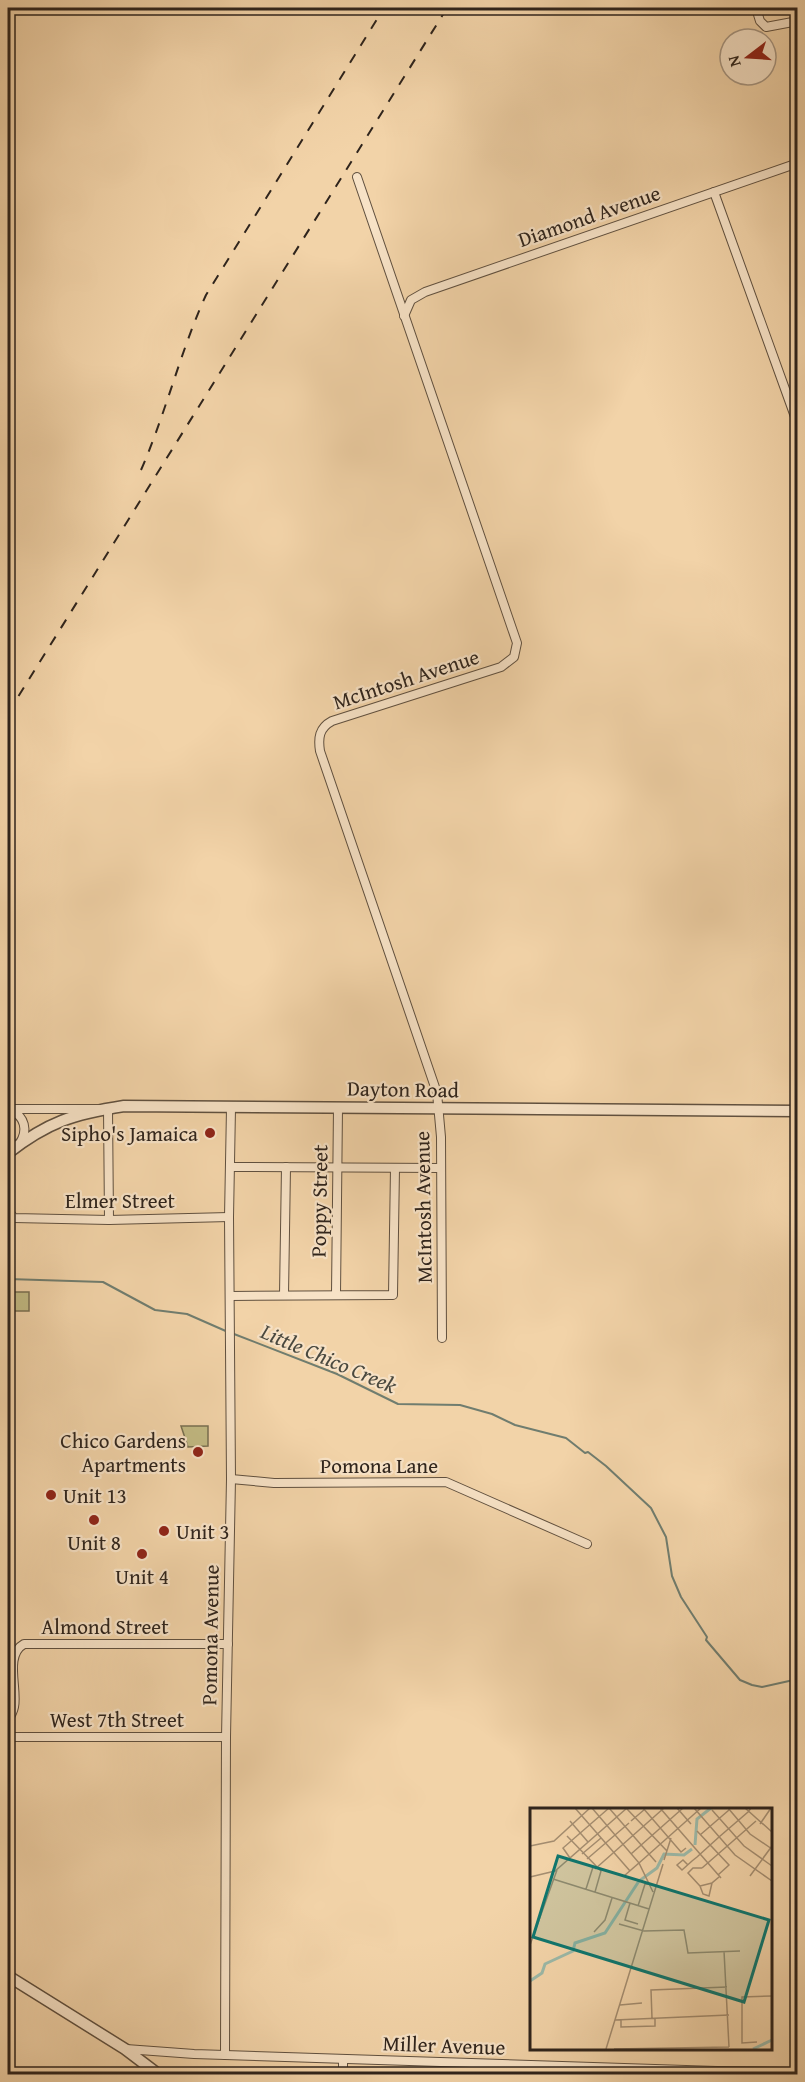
<svg xmlns="http://www.w3.org/2000/svg" width="805" height="2082" font-family="'Gentium Book Plus',serif">
<style>
.green{fill:#c2ba83;stroke:#786f50;stroke-width:1.5}
.lines{fill:none;stroke-linecap:round;stroke-linejoin:round}
.stream{stroke:#707d6f;stroke-width:2}
.minor-casing{stroke:#60503f;stroke-width:10}
.tertiary-casing{stroke:#60503f;stroke-width:13}
.minor{stroke:#f7e2c6;stroke-width:8}
.tertiary{stroke:#f7e2c6;stroke-width:10}
.rail{stroke:#2f241c;stroke-width:2;stroke-dasharray:10 10;stroke-linecap:butt}
.poi-dot{fill:#8f2418;stroke:#f7e2c6;stroke-width:2}
.labels{text-anchor:middle;dominant-baseline:central;stroke-width:4.5;stroke-linejoin:round;paint-order:stroke}
.street-label{font-size:21px;fill:#2f241c;stroke:#f7e2c6}
.poi-label{font-size:21px;fill:#2f241c;stroke:#f7e2c6;text-anchor:end}
.water-label{font-size:22px;font-style:italic;fill:#4a493f;stroke:#f7e2c6}
.inset-river{fill:none;stroke:#9bb8a7;stroke-width:3}
.inset-road{fill:none;stroke:#a48d70;stroke-width:1.5}
.view{fill:#0f766e;fill-opacity:0.15;stroke:#0f766e;stroke-width:3}
.inset-edge{fill:none;stroke:#2f241c;stroke-width:3}
</style>
<rect width="100%" height="100%" fill="#f2d3a8"/>
<filter id="stains"><feTurbulence type="fractalNoise" baseFrequency=".00333" numOctaves="4"/><feColorMatrix values="0 0 0 0 .2 0 0 0 0 .09 0 0 0 0 .02 0 0 0 .5 -.17"/></filter>
<radialGradient id="worn" r=".72"><stop offset=".6" stop-color="#630" stop-opacity="0"/><stop offset="1" stop-color="#630" stop-opacity=".3"/></radialGradient>
<g class="green">
<rect x="10" y="1292" width="19" height="19"/>
<polygon points="181,1426 208,1426 208,1446 188,1447"/>
<polygon points="8,1449 9,1451 11,1592 8,1592"/>
</g>
<g class="lines">
<g class="stream">
<polyline points="8,1279 103,1282 155,1310 187,1314 228,1332"/>
<polyline points="234,1334 337,1374 398,1404 460,1405 492,1414 515,1425 566,1438 585,1453 588,1452 606,1466 651,1508 666,1537 672,1576 681,1597 707,1637 706,1640 740,1680 752,1685 762,1687 798,1679"/>
</g>
<defs>
<g id="minor">
<polyline points="756,8 760,21 766,27 798,21"/>
<path d="M357 177 517 643 514 657 501 667 332 721C319 728 318 738 320 751L437 1093 441 1137 442 1338"/>
<polyline points="714,192 798,425"/>
<polyline points="404,316 411,300 425,292 798,163"/>
<polyline points="8,1109 108,1109 109,1220"/>
<path d="M11 1110C25 1117 28 1130 20 1143"/>
<polyline points="231,1167 441,1168"/>
<polyline points="8,1189 10,1213 14,1218 109,1220 229,1217"/>
<polyline points="336,1294 338,1108"/>
<polyline points="284,1295 286,1167"/>
<polyline points="230,1296 393,1295 395,1168"/>
<polyline points="231,1479 274,1483 446,1482 587,1544"/>
<path d="M8 1720C10 1717 13 1712 14 1707 18 1689 4 1655 24 1644H228"/>
<polyline points="8,1735 14,1737 226,1737"/>
<polyline points="126,2049 194,2054 717,2071 798,2072"/>
<polyline points="225,2055 226,1737 231,1479 229,1217 231,1108"/>
<polyline points="343,2074 343,2059"/>
</g>
<g id="tertiary">
<path d="M8 1153C48 1122 73 1114 124 1106L798 1111"/>
<polyline points="8,1976 125,2049 158,2074"/>
</g>
</defs>
<use href="#minor" class="minor-casing"/>
<use href="#tertiary" class="tertiary-casing"/>
<use href="#minor" class="minor"/>
<use href="#tertiary" class="tertiary"/>
<g class="rail">
<path d="M141 470C166 413 180 352 206 295L384 8"/>
<polyline points="8,713 447,8"/>
</g>
</g>
<g class="poi-dot">
<circle cx="210" cy="1133" r="6"/>
<circle cx="198" cy="1452" r="6"/>
<circle cx="51" cy="1495" r="6"/>
<circle cx="94" cy="1520" r="6"/>
<circle cx="164" cy="1531" r="6"/>
<circle cx="142" cy="1554" r="6"/>
</g>
<g class="labels">
<g class="street-label">
<text transform="translate(589 216) rotate(-19)">Diamond Avenue</text>
<text transform="translate(406 679) rotate(-18)">McIntosh Avenue</text>
<text transform="translate(403 1089) rotate(1)">Dayton Road</text>
<text x="120" y="1200">Elmer Street</text>
<text transform="translate(319 1201) rotate(-89)">Poppy Street</text>
<text transform="translate(423 1207) rotate(-91)">McIntosh Avenue</text>
<text x="379" y="1465">Pomona Lane</text>
<text x="105" y="1626">Almond Street</text>
<text transform="translate(210 1635) rotate(-89)">Pomona Avenue</text>
<text x="117" y="1719">West 7th Street</text>
<text transform="translate(444 2045) rotate(2)">Miller Avenue</text>
</g>
<g class="poi-label">
<text x="198" y="1133">Sipho's Jamaica</text>
<text x="186" y="1440">Chico Gardens<tspan x="186" dy="24">Apartments</tspan></text>
<text x="63" y="1495" text-anchor="start">Unit 13</text>
<text x="176" y="1531" text-anchor="start">Unit 3</text>
<text x="94" y="1542" text-anchor="middle">Unit 8</text>
<text x="142" y="1576" text-anchor="middle">Unit 4</text>
</g>
<g class="water-label">
<text transform="translate(329 1358) rotate(23)">Little Chico Creek</text>
</g>
</g>
<g transform="translate(530 1808)">
<rect width="242" height="242" fill="#f2d3a8"/>
<path class="inset-river" d="M165 37 167 11 181 0M0 173 12 165 15 156 43 143 45 135 75 125 109 73 127 60 134 46 154 47 162 41M223 241 242 232"/>
<path class="inset-road" d="M45 0 100 63M62 0 109 55 171 0M79 0 126 54M113 0 151 44 156 40M130 0 191 70M147 0 161 16M164 0 205 47 242 73M198 0 220 26 242 41M215 0 242 24M97 1 137 43M182 2 214 38 242 58M40 13 58 34M101 13 115 1M230 16 241 0M167 23 199 57 188 67M170 27 199 2M37 28 71 63 65 84M0 38 24 33 60 0M52 46 71 30M101 46 153 0M40 50 33 40 79 0M57 51 99 15M134 52 141 30M158 57 153 52 147 57 152 62 162 53 167 49 189 29 218 4 221 0M172 60 226 13M65 61 134 0M94 68 109 55 123 84M220 68 242 38M0 69 25 63 97 0M23 71 119 101M182 75 170 78 173 86 179 88 182 75 189 69M170 78 158 65 163 60H172M56 81 63 59M100 95 95 112 108 116M108 98 115 76H121M89 116 114 123 154 122 158 145 210 143M64 124 75 112 82 90M0 137 27 62M194 143 199 239M90 197 112 195M122 210 121 182 197 179M85 212 199 207M91 212V219L125 218V210M227 234 212 235V189L242 188M76 241 133 56M84 241 199 239"/>
<path class="view" d="M28 48 239 112 214 194 3 129Z"/>
<rect width="242" height="242" class="inset-edge"/>
</g>
<rect width="805" height="2082" fill="none" stroke="#f2d3a8" stroke-width="30"/>
<rect x="9" y="9" width="787" height="2064" fill="none" stroke="#2f241c" stroke-width="3"/>
<rect x="15" y="15" width="775" height="2052" fill="none" stroke="#2f241c" stroke-width="1.5"/>
<g transform="translate(748 57) rotate(253)"><circle r="28" fill="#f7e2c6" stroke="#a79682" stroke-width="1.5"/>
<path d="M0-4.5L10 22L0 15L-10 22Z" fill="#8f2418"/>
<text y="-9" font-size="16" font-weight="bold" text-anchor="middle" fill="#2f241c">N</text>
</g>
<rect width="100%" height="100%" filter="url(#stains)"/>
<rect width="100%" height="100%" fill="url(#worn)"/>
</svg>
